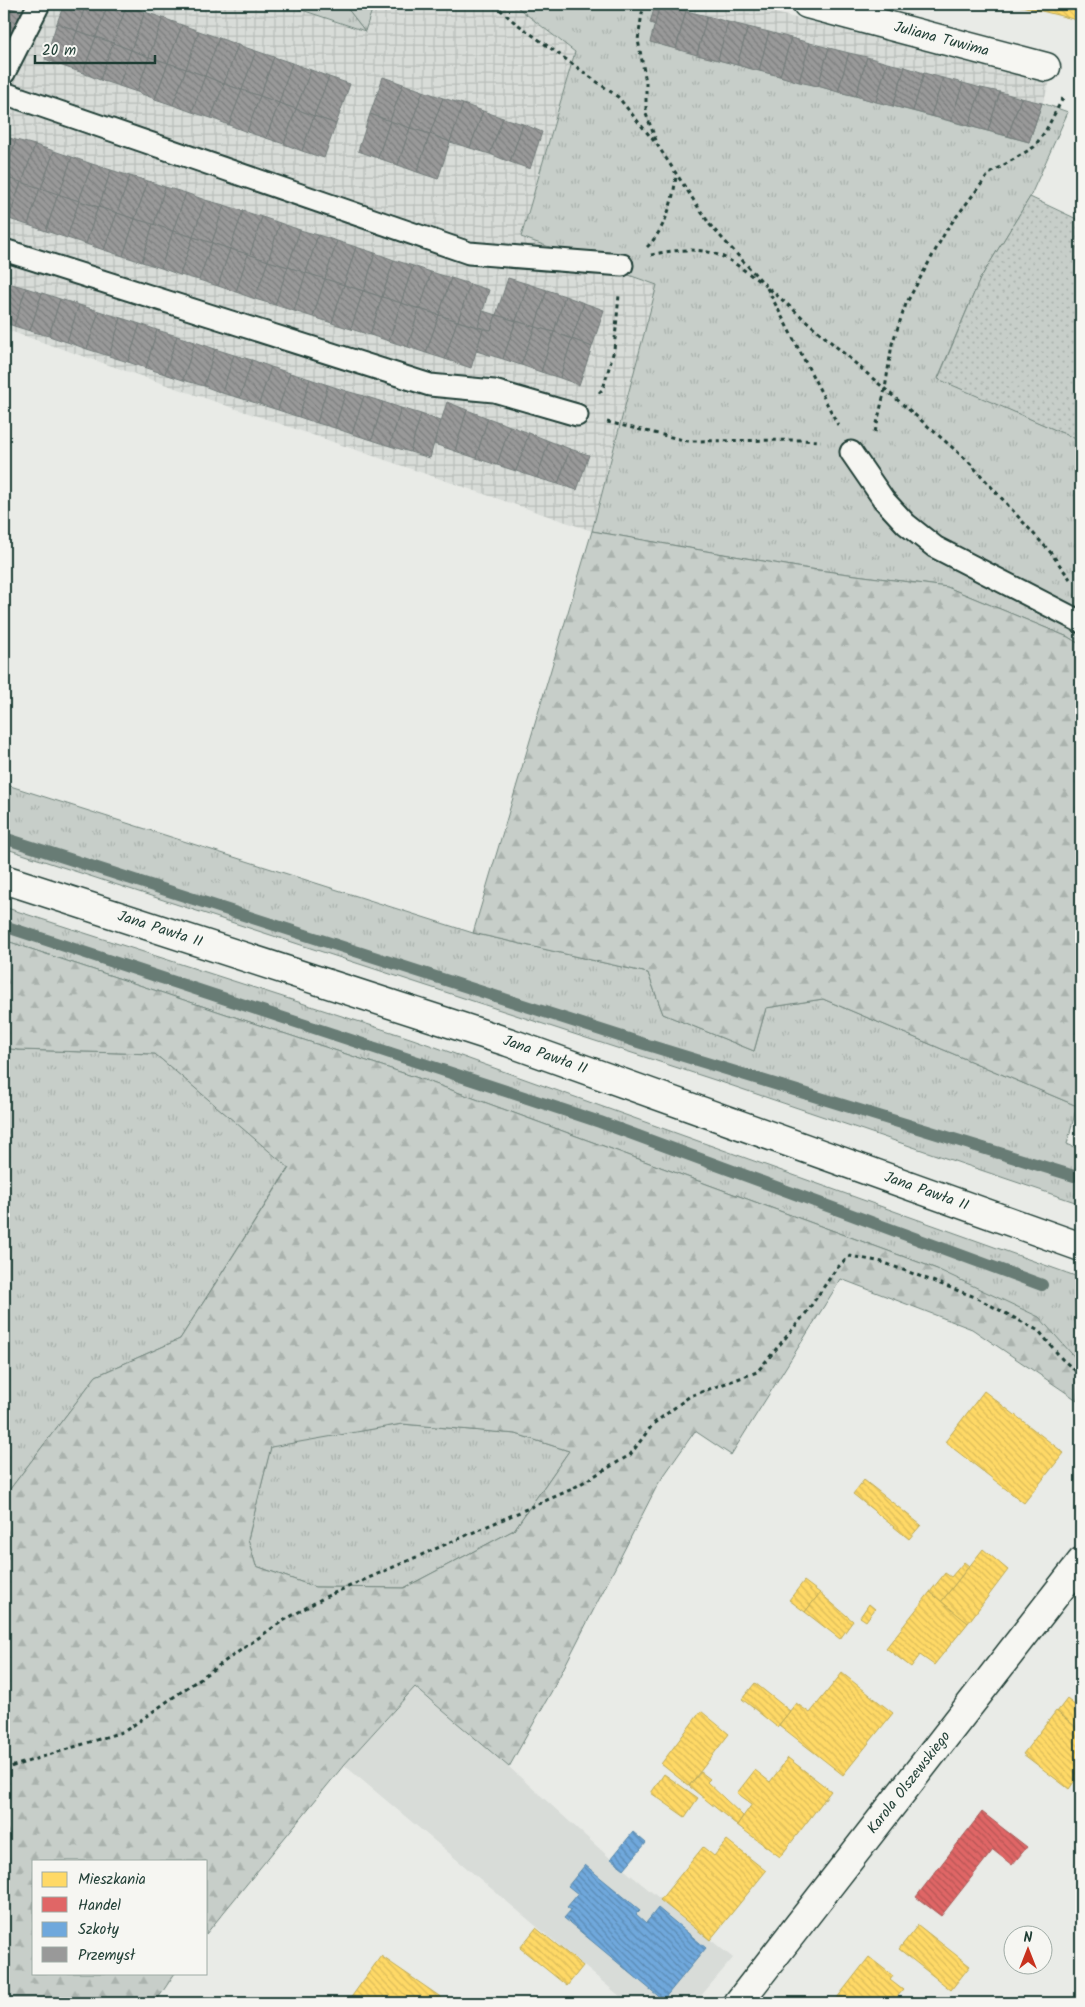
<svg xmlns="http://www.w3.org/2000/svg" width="1085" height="2007" font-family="Kalam,sans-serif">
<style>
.built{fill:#d8dcd8}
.industrial{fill:url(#industrial-grid)}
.grass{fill:url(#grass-tufts);stroke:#73867e}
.forest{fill:url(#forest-firs);stroke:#73867e;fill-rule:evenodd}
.garden{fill:url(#garden-dots);stroke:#73867e}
.homes{fill:url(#homes-back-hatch);stroke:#bcaa57}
.shops{fill:url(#shops-back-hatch);stroke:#a65a57}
.schools{fill:url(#schools-back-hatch);stroke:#5788aa}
.industry{fill:url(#industry-back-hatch);stroke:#747d7b}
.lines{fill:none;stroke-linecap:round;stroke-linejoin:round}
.stream{stroke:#687c75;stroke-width:12}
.service-casing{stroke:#1f3d34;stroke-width:25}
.minor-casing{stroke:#1f3d34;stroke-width:31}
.primary-casing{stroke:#1f3d34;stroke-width:31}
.path{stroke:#1f3d34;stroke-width:3;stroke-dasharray:4 4;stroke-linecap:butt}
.service{stroke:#f6f6f2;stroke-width:21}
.minor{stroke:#f6f6f2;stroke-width:28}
.primary{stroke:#f6f6f2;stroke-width:28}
.labels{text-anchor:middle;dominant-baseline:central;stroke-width:5;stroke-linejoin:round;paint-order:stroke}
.street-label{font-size:15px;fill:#1f3d34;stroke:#f6f6f2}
</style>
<defs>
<pattern id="industrial-grid" width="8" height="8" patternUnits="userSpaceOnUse" patternTransform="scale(1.25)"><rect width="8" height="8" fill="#d8dcd8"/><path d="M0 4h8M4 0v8" fill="none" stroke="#b9beba"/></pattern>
<pattern id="grass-tufts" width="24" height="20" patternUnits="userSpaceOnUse" patternTransform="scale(1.25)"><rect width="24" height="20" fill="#c7cec9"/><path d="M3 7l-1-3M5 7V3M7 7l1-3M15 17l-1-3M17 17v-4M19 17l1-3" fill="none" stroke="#aab2ad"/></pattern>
<pattern id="forest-firs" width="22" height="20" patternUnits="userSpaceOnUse" patternTransform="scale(1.25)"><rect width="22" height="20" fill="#c7cec9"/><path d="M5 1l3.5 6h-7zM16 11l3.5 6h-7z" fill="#aab2ad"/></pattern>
<pattern id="garden-dots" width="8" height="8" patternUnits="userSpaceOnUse" patternTransform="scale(1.25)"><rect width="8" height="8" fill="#c7cec9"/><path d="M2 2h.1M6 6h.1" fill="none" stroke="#aab2ad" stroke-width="1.8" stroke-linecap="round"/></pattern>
<pattern id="homes-back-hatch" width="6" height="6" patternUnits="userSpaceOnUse" patternTransform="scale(1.25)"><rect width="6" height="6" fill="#ffd966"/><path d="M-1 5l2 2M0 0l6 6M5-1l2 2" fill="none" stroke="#dabb59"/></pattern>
<pattern id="shops-back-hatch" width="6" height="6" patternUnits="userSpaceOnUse" patternTransform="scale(1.25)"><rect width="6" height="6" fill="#e06666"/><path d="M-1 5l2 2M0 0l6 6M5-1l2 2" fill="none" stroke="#b55555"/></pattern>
<pattern id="schools-back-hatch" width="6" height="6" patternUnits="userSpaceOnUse" patternTransform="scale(1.25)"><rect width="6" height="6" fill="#6fa8dc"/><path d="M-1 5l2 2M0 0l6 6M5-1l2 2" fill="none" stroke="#5b8ab3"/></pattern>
<pattern id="industry-back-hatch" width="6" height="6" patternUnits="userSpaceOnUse" patternTransform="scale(1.25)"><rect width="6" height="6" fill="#999"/><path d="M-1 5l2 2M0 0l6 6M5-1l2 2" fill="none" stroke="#7c7e7e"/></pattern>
</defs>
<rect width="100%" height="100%" fill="#e9ebe7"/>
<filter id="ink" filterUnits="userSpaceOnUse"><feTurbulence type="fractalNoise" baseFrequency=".02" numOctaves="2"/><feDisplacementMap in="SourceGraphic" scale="10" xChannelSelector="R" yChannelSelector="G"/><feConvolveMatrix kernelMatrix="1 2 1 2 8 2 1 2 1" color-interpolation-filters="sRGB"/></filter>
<g filter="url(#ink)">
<polygon class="built" points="415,1687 509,1767 611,1859 733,1958 695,2003 628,2003 344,1765"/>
<g class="industrial">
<polygon points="4,4 284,4 365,31 374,4 513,4 575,52 521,237 657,285 592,531 4,329"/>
<polygon points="661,4 737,4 1051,79 1029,142 650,42"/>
</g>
<g class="grass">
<polygon points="284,4 344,4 365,31"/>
<polygon points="513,4 661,4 651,42 1029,142 1042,103 1068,112 1030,197 980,279 938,378 1081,441 1081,645 1068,637 947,587 803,568 592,531 657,285 521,237 575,52"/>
<polygon points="4,784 473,933 648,973 663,1014 754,1051 766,1008 823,999 1077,1106 1067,1144 1081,1150 1081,1204 724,1083 4,848"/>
<polygon points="4,907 413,1039 1081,1278 1081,1402 1077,1400 1078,1361 937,1269 427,1081 4,940"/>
<polygon points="4,1048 18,1050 155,1054 289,1167 180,1339 96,1376 4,1497"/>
<polygon points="402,1424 516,1434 569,1451 514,1530 404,1588 315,1587 256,1566 248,1539 271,1446"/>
</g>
<g class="forest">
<polygon points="344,4 374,4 365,31"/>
<polygon points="592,531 803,568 947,587 1068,637 1081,645 1081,1090 1077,1106 823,999 766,1008 754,1051 663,1014 648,973 473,933"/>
<path d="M4 940 427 1081 937 1269 1039 1317 1079 1362 1077 1400 972 1329 841 1279 731 1455 695 1431 658 1484 554 1687 509 1767 415 1687 344 1765 206 1934V1861H34V1973H175L155 2003H4V1497L96 1376 180 1339 289 1168 155 1054 18 1050 4 1048ZM402 1424 516 1434 569 1451 514 1530 404 1588 315 1587 256 1566 248 1539 271 1447Z"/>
</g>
<polygon class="garden" points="1030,197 1081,221 1081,441 938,379 980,279"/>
<g class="homes">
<polygon points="1014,4 1081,4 1081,21"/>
<polygon points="984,1391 1064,1453 1024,1503 945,1442"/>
<polygon points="864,1480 921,1525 909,1539 853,1494"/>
<polygon points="983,1549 1008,1570 968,1623 941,1602"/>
<polygon points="964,1562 969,1566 941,1602 930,1592 945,1573 951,1577"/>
<polygon points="804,1581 820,1593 805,1612 789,1600"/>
<polygon points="930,1592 968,1623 934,1665 920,1655 911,1667 886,1648"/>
<polygon points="820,1593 853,1621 840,1639 805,1612"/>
<polygon points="869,1604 875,1609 866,1621 860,1617"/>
<polygon points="842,1673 893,1713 843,1775 779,1725 796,1703 810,1713"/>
<polygon points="755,1683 790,1711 777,1727 742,1699"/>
<polygon points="1067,1699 1081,1710 1081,1731 1057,1712"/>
<polygon points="701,1711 729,1734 689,1786 661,1764"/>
<polygon points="1056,1711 1081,1731 1081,1772 1069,1789 1023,1754"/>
<polygon points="788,1758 831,1791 780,1857 737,1825 752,1804 737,1793 755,1770 770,1782"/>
<polygon points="701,1772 710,1779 707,1782 743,1816 737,1825 689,1786"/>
<polygon points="664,1774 698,1798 685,1817 651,1793"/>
<polygon points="727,1840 766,1871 710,1940 660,1900 703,1847 714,1856"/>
<polygon points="918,1925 970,1966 951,1990 899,1949"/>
<polygon points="536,1928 583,1966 567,1986 520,1948"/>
<polygon points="381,1956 442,1998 438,2003 347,2003"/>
<polygon points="869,1957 893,1976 890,1980 903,1990 897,1997 905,2003 833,2003"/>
</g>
<polygon class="shops" points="982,1812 1027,1847 1012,1865 993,1850 941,1916 916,1897"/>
<g class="schools">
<polygon points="633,1832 646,1843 624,1869 611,1859"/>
<polygon points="585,1865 640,1910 636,1914 646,1923 658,1908 706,1948 663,2000 564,1918 571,1910 567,1907 578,1894 568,1886"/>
</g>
<g class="industry">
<polygon points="64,4 86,4 77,31 57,23"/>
<polygon points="86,4 108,4 96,37 77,31"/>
<polygon points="108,4 127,5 113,43 96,37"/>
<polygon points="660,4 686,11 676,49 650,42"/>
<polygon points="4,5 9,7 4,21"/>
<polygon points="127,5 145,12 131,50 113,43"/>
<polygon points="9,7 23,13 13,38 4,34 4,21"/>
<polygon points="654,9 658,10 655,25 650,23"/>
<polygon points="686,11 707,16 697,55 676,49"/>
<polygon points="145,12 163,18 149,57 131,50"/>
<polygon points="707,16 728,22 718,60 697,55"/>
<polygon points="163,18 182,25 168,63 149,57"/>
<polygon points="728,22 748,27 737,65 718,60"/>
<polygon points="57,23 77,31 65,67 45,59"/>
<polygon points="182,25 199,31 186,69 168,63"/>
<polygon points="748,27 769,32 759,71 737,65"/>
<polygon points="77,31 96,37 83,73 65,67"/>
<polygon points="199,31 219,38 205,76 186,69"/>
<polygon points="769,32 791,38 780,76 759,71"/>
<polygon points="96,37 113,43 100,80 83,73"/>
<polygon points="219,38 238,45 224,84 205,76"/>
<polygon points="791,38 810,43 799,82 780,76"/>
<polygon points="113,43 131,50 119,86 100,80"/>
<polygon points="810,43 829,48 818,86 799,82"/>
<polygon points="238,45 256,51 242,90 224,84"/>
<polygon points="829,48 849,53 838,92 818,86"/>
<polygon points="131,50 149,57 137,92 119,86"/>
<polygon points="256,51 274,57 260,96 242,90"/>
<polygon points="849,53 867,57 856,96 838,92"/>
<polygon points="149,57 168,63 155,99 137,92"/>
<polygon points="274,57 292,63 279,103 260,96"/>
<polygon points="867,57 887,63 876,102 856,96"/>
<polygon points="168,63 186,69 173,105 155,99"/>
<polygon points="292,63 311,70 296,109 279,103"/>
<polygon points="887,63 905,67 893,106 876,102"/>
<polygon points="905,67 924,73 913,111 893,106"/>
<polygon points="186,69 205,76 192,112 173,105"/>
<polygon points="311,70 329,77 314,116 296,109"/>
<polygon points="924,73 943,78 931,116 913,111"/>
<polygon points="205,76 224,84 211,118 192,112"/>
<polygon points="329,77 350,84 336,124 314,116"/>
<polygon points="383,77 403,84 390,121 370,114"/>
<polygon points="943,78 963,83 951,121 931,116"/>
<polygon points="963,83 981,88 969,126 951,121"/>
<polygon points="224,84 242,90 229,125 211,118"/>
<polygon points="403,84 423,91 410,128 390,121"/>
<polygon points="981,88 1000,92 988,131 969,126"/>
<polygon points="242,90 260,96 247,132 229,125"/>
<polygon points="423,91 443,98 430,134 410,128"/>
<polygon points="1000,92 1021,98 1008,136 988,131"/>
<polygon points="260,96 279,103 266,138 247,132"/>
<polygon points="443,98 463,104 450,142 430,134"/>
<polygon points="1021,98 1042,103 1029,142 1008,136"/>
<polygon points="279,103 296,109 284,144 266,138"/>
<polygon points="463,104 483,111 470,148 450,142"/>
<polygon points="296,109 314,116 302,151 284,144"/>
<polygon points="483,111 503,118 490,154 470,148"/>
<polygon points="370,114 390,121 378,158 358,151"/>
<polygon points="314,116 336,124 324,158 302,151"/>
<polygon points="503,118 523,124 510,162 490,154"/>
<polygon points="390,121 410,128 398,165 378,158"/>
<polygon points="523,124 542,132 530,169 510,162"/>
<polygon points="410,128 430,134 417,172 398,165"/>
<polygon points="430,134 450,142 438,179 417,172"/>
<polygon points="4,136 16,140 4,176"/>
<polygon points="16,140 35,145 22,183 4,177"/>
<polygon points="35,145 54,151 41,189 22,183"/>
<polygon points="54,151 72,157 59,195 41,189"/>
<polygon points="72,157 92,164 79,201 59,195"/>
<polygon points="92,164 111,170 99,207 79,201"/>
<polygon points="111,170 130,176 117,213 99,207"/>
<polygon points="130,176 148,181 135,219 117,213"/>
<polygon points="4,177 21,182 9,219 4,218"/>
<polygon points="148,181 165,187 154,225 135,219"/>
<polygon points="21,182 40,188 28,225 9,219"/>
<polygon points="165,187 186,193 173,231 154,225"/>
<polygon points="40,188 58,194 46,231 28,225"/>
<polygon points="186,193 205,200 193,237 173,231"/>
<polygon points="58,194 79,201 67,238 46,231"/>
<polygon points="205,200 224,205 212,243 193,237"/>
<polygon points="79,201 98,207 86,244 67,238"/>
<polygon points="224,205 243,211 230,249 212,243"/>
<polygon points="98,207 117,213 104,250 86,244"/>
<polygon points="243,211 262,217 250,255 230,249"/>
<polygon points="117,213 135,219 123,256 104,250"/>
<polygon points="262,217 280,223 268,261 250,255"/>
<polygon points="135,219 153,224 142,262 123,256"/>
<polygon points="280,223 300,230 288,267 268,261"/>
<polygon points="153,224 173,231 161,268 142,262"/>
<polygon points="300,230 318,235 306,273 288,267"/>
<polygon points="173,231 193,237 180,275 161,268"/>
<polygon points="318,235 337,241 325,279 306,273"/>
<polygon points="193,237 212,243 199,280 180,275"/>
<polygon points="337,241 356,247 344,285 325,279"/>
<polygon points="212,243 230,249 218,286 199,280"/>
<polygon points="356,247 375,253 364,291 344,285"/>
<polygon points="230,249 248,254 236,292 218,286"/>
<polygon points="375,253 394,260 382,297 364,291"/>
<polygon points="248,254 268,261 255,299 236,292"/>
<polygon points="394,260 413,266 401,303 382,297"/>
<polygon points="268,261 288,267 275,305 255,299"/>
<polygon points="413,266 431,272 420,309 401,303"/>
<polygon points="288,267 306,273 294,311 275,305"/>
<polygon points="431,272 451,278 439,315 420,309"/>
<polygon points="306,273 325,279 313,317 294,311"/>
<polygon points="451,278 470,284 458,321 439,315"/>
<polygon points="508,278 528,284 516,321 496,315"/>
<polygon points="325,279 344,285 332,323 313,317"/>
<polygon points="5,282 26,288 14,326 4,322"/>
<polygon points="470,284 489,290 478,327 458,321"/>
<polygon points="528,284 547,290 535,327 516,321"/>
<polygon points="344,285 363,291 351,329 332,323"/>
<polygon points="26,288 42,293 30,331 14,326"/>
<polygon points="547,290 565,296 554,332 535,327"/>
<polygon points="363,291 382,297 370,335 351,329"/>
<polygon points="42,293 60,299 49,336 30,331"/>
<polygon points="565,296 584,303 572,339 554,332"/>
<polygon points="382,297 401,303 389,341 370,335"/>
<polygon points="60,299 79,305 67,342 49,336"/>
<polygon points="401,303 419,309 408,347 389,341"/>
<polygon points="584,303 604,310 592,347 572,339"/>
<polygon points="79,305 99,311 87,349 67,342"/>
<polygon points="419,309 439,315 426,353 408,347"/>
<polygon points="99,311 121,318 109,356 87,349"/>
<polygon points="483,311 496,315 491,330 478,327"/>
<polygon points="439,315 457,321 445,359 426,353"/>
<polygon points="496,315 516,321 503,359 476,351 483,329 491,330"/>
<polygon points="121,318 140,324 128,362 109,356"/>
<polygon points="457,321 483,329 471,368 445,359"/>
<polygon points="516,321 535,327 521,365 503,359"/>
<polygon points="140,324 157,330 146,368 128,362"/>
<polygon points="535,327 554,332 541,372 521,365"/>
<polygon points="157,330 177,336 165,374 146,368"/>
<polygon points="554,332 572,339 560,378 541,372"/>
<polygon points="177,336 195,342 183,380 165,374"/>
<polygon points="572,339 592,347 579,385 560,378"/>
<polygon points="195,342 215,349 204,386 183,380"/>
<polygon points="215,349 234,355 222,393 204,386"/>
<polygon points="234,355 252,360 240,398 222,393"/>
<polygon points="252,360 271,367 259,404 240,398"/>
<polygon points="271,367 290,373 278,410 259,404"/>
<polygon points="290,373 310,379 299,417 278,410"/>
<polygon points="310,379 328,385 317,423 299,417"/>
<polygon points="328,385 346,391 335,428 317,423"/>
<polygon points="346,391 364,396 352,434 335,428"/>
<polygon points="364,396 383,402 372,440 352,434"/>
<polygon points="383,402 401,408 390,446 372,440"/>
<polygon points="447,402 467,410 455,451 434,444"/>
<polygon points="401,408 421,414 410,452 390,446"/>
<polygon points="467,410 488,418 476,458 455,451"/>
<polygon points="421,414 440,421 430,458 410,452"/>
<polygon points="488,418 510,426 497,465 476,458"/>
<polygon points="510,426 529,433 516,471 497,465"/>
<polygon points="529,433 549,441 537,478 516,471"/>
<polygon points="549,441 570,449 558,484 537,478"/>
<polygon points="570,449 589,455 577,490 558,484"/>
</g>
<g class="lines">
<g class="stream">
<polyline points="4,838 638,1042 1074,1176"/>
<polyline points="4,926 600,1122 1042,1285"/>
</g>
<defs>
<g id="service">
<polyline points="4,73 39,4"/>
<polyline points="4,93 469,253 622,265"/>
<polyline points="4,250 430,385 494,391 577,415"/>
<polyline points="851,452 884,500 906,524 935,547 1081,622"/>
</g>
<g id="minor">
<path id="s1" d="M807 4 1046 67"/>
<path id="s2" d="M738 2003 1081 1562"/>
</g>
<g id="primary">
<path id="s3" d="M4 879 508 1042 1081 1247"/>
</g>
</defs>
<use href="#service" class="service-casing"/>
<use href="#minor" class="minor-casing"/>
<use href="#primary" class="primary-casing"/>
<g class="path">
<polyline points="494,4 513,21 618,97 658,146 710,225 765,285 968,461 1051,553 1070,579"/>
<polyline points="646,4 642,13 638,40 646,82 646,114 657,143"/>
<path d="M647 247C665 230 674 199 676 175"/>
<path d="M651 255C671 250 698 247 718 255 733 260 748 274 761 282"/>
<polyline points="767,288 838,425"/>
<polyline points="599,393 603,389 614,350 619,295"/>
<polyline points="607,422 688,441 799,440 821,441"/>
<polyline points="875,432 885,389 892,344 906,304 947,229 989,174 1034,147 1046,130 1064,96"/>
<polyline points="4,1769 125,1731 281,1622 325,1597 570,1490 630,1455 653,1424 690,1396 757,1372 806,1313 836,1269 850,1256 882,1262 975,1297 1039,1331 1062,1359 1079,1374 1081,1373"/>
</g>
<use href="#service" class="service"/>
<use href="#minor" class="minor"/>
<use href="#primary" class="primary"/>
</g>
</g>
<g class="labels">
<g class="street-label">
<text stroke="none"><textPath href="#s1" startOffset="139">Juliana Tuwima</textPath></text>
<text stroke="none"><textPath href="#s3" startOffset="164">Jana Pawła II</textPath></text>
<text stroke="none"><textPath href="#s3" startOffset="569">Jana Pawła II</textPath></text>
<text stroke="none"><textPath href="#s3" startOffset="974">Jana Pawła II</textPath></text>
<text stroke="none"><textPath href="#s2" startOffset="279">Karola Olszewskiego</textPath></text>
</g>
</g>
<rect width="1085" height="2007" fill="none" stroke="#f6f6f2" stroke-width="20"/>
<rect x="10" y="10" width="1065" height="1987" fill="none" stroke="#1f3d34" stroke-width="2" filter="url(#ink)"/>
<rect x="32" y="1860" width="175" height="115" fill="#f6f6f2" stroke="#a0aca6"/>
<rect x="42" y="1872" width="25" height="15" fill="#ffd966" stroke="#a0aca6"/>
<text x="78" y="1884" font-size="15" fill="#1f3d34">Mieszkania</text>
<rect x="42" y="1897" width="25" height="15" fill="#e06666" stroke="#a0aca6"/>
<text x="78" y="1910" font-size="15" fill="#1f3d34">Handel</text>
<rect x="42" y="1922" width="25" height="15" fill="#6fa8dc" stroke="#a0aca6"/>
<text x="78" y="1934" font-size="15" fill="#1f3d34">Szkoły</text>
<rect x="42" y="1947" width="25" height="15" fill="#999999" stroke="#a0aca6"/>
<text x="78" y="1960" font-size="15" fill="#1f3d34">Przemysł</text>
<g transform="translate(1028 1950)"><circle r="24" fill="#f6f6f2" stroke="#a0aca6"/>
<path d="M0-4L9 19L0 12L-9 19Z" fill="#c8321e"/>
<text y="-8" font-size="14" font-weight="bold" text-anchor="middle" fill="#1f3d34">N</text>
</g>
<path d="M35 55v8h120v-8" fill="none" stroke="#1f3d34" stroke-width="2.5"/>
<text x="42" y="55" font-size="15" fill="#1f3d34" stroke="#f6f6f2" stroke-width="4" paint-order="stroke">20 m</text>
</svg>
